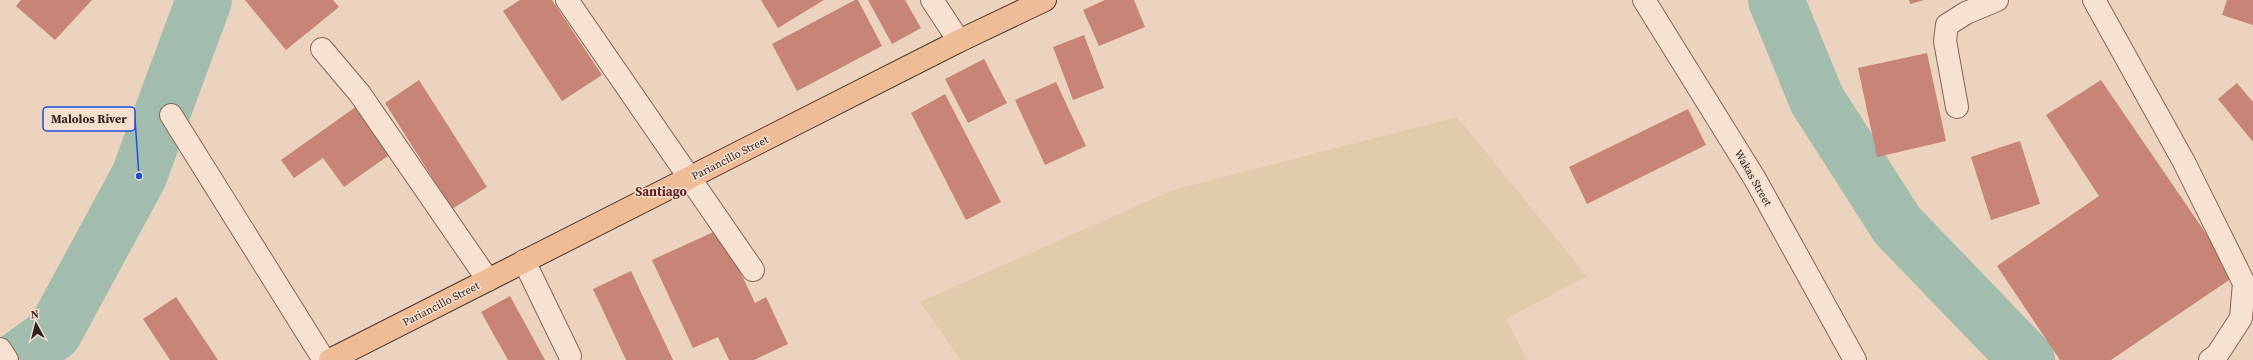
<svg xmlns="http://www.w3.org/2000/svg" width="2253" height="360" font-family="'Source Serif 4',serif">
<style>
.farmland{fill:#e0cbad}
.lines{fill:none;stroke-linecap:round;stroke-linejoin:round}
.river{stroke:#a2bdae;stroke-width:56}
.building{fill:#c88477}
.minor-casing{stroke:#836459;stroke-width:24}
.major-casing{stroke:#51352d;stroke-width:24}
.minor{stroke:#f7e2d2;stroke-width:22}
.major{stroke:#eebd98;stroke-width:22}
.labels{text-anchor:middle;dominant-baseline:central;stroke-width:3;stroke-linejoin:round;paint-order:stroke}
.street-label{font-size:11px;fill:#33221c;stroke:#f3dfce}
.quarter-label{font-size:13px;font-weight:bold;fill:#5e1e21;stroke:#f3dfce}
.leader{fill:none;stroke:#1d4ed8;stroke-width:1.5}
.callout-dot{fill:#1d4ed8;stroke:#f3dfce;stroke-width:1.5}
.callout{fill:#f3dfce;stroke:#1d4ed8;stroke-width:1.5}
.callout-label{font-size:12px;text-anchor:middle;font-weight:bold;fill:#33221c}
</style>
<rect width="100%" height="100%" fill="#ebd3bf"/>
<polygon class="farmland" points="1457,117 1587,276 1506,319 1527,360 961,360 920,302 1173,190"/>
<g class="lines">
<g class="river">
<polyline points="1776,0 1817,100 1897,225 2027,360"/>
<polyline points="17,360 54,333 139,176 204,0"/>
</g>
</g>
<g class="building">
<polygon points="21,0 92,0 55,40 16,6"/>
<polygon points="245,0 333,0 339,7 286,50"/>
<polygon points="520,0 552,0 602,75 562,101 503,11"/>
<polygon points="761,0 824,0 778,28"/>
<polygon points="855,0 858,0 882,46 797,91 772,44"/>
<polygon points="868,0 905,0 921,28 892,44"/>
<polygon points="1105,0 1134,0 1145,27 1099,46 1083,10"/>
<polygon points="1909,0 1924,0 1910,4"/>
<polygon points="2227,0 2253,0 2253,25 2222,15"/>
<polygon points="1084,35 1104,88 1073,100 1053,47"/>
<polygon points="1927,53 1946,141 1877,157 1858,68"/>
<polygon points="984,59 1007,103 968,123 945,79"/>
<polygon points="419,80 487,187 452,209 385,103"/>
<polygon points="2101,80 2235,276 2111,360 2060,360 1997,266 2099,196 2046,115"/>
<polygon points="1056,82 1086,146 1045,165 1015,100"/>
<polygon points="2237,83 2253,102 2253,142 2218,99"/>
<polygon points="945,94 1001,202 966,220 911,113"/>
<polygon points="357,106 392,153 344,187 323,158 294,178 281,160"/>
<polygon points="1688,109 1706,145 1587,204 1569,167"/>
<polygon points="2020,141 2040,204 1991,220 1971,157"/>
<polygon points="720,229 755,303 766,297 788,344 754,360 729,360 718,337 693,348 652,260"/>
<polygon points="631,271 673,360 626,360 593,289"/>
<polygon points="510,296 545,360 508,360 481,312"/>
<polygon points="176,297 218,360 170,360 143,319"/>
</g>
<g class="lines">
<defs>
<g id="minor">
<polyline points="567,0 753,270"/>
<polyline points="932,0 959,41"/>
<polyline points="1644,0 1755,179 1855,360"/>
<polyline points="2094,0 2184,162 2244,283 2241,318 2217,355 2210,360"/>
<polyline points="322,49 360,94 488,280"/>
<polyline points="1957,107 1945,41 1947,25 1966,13 1997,0"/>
<polyline points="171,115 324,360"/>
<polyline points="524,261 570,356"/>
<polyline points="0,349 7,360"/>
</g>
<polyline id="major" points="330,360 959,41 1045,0"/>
</defs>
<use href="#minor" class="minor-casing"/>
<use href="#major" class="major-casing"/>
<use href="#minor" class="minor"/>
<use href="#major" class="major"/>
</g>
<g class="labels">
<g class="street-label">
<text transform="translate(730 158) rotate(-27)">Pariancillo Street</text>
<text transform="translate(1753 178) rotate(60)">Wakas Street</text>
<text transform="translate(441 304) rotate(-27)">Pariancillo Street</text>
</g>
<g class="quarter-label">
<text x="661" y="191">Santiago</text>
</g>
</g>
<path class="leader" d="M139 176L135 119"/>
<circle class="callout-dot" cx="139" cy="176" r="4"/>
<rect class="callout" x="43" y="107" width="92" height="24" rx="4"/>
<g class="callout-label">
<text x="89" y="123">Malolos River</text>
</g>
<g transform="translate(36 324) rotate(353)" stroke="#f3dfce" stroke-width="3" paint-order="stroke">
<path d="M0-3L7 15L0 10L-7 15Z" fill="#33221c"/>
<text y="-6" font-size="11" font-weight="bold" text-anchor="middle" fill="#33221c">N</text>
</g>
</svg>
